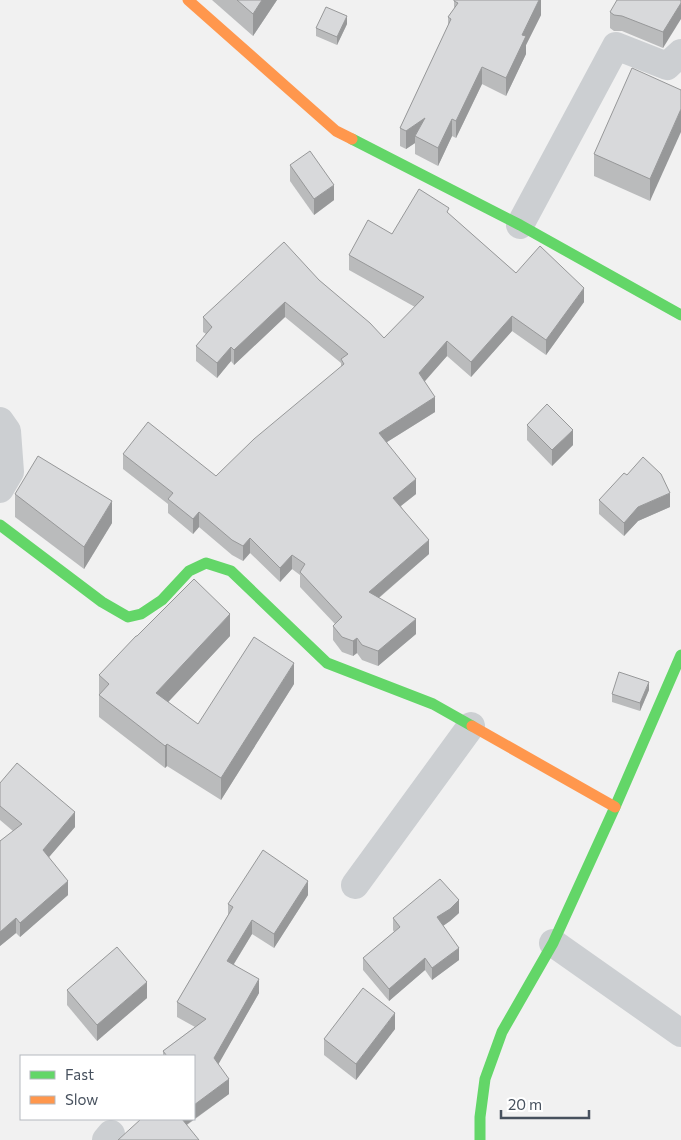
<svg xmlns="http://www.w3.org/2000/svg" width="681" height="1140" font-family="Commissioner,sans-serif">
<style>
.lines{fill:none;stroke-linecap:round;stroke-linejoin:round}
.street{stroke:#cccfd2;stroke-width:28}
.fast{stroke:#63d668;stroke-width:11}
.slow{stroke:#ff974d;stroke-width:11}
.wall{fill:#babbbc}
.shaded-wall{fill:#979899}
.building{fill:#d8d9db;stroke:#979899}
</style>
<rect width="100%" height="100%" fill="#f1f1f1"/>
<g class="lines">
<g class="street">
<polyline points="520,225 616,46 667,66 681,53"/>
<polyline points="0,421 7,431 10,472 0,489"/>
<polyline points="355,885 471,726"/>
<polyline points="553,943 681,1033"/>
<polyline points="106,1140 111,1134"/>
</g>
<g class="fast">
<polyline points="352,139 520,225 681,315"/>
<polyline points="0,525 102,602 128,617 141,614 162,600 189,571 206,563 231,571 327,663 433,704 472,726"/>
<polyline points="480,1140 480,1117 485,1079 502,1032 553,943 615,807 681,655"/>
</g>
<g class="slow">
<polyline points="188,0 336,131 352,139"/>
<polyline points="472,726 615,807"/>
</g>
</g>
<g class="wall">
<polygon points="212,0 277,0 253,36"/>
<polygon points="541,0 541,15 526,45 526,54 506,96 482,84 456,138 452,136 438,166 415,154 415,143 406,149 400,146 400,128 448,26 448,17 454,9 454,1"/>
<polygon points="681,0 663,48 622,31 614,31 610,28 610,12"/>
<polygon points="347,24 337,45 316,36 316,28"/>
<polygon points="681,90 650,201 594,176 594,154"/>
<polygon points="290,165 334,200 314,215 290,181"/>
<polygon points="449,214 516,273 584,302 546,355 512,331 471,377 447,356 424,381 435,412 387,442 416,494 401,506 429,554 379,598 416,634 378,666 362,660 357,653 353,656 342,652 333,640 333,626 335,624 300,587 300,575 292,569 280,582 250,553 243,561 232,555 199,527 193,534 168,513 168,504 123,469 123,454 216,476 341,367 341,363 285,317 234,365 231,361 217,378 196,361 196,346 206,334 203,332 203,317 319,280 384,338 415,307 349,270 349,255 392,234"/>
<polygon points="527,425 573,445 552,466 527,440"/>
<polygon points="15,494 112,523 84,569 15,517"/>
<polygon points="599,500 670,507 638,521 624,536 599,514"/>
<polygon points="137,636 230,636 168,702 198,724 294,684 221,800 167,766 165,768 99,717 99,675"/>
<polygon points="649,690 640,711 612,702 612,694"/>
<polygon points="0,783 75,827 49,857 68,895 20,937 16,933 0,946 0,841 13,831 0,820"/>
<polygon points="308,895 274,948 252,934 234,964 259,993 218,1064 229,1094 187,1125 141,1119 140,1119 194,1119 194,1056 163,1056 163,1051 195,1027 177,1017 177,1002 228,915 228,904"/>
<polygon points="459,913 450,921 443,926 459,960 432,980 425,970 389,1001 363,970 363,958 394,932 393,930 393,918"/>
<polygon points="67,990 147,998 97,1041 67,1005"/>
<polygon points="395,1029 356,1080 324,1055 324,1039"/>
</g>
<g class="shaded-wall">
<polygon points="262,0 277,0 253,36 253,14"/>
<polygon points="539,0 541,0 541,15 526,45 526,54 506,96 506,78 522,35"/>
<polygon points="681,3 681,19 663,48 663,32"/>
<polygon points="347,16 347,24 337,45 337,37"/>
<polygon points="482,67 482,84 456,138 456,121"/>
<polygon points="681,109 681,132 650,201 650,179"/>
<polygon points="425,118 415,136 415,143 406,149 406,131"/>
<polygon points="452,119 452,136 438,166 438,148"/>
<polygon points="334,185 334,200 314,215 314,199"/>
<polygon points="584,288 584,302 546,355 546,340"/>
<polygon points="285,302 285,317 234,365 234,350"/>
<polygon points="512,316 512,331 471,377 471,362"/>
<polygon points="447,341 447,356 419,388 419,373"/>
<polygon points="231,347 231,361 217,378 217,363"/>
<polygon points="435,397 435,412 379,447 379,433"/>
<polygon points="573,430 573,445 552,466 552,450"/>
<polygon points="416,479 416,494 393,512 393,498"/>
<polygon points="670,493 670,507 638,521 624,536 624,523 638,507"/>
<polygon points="112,501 112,523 84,569 84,547"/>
<polygon points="199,512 199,527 193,534 193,519"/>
<polygon points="250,538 250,553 243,561 243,546"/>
<polygon points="429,540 429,554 369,606 369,592"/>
<polygon points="292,555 292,569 280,582 280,568"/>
<polygon points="230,614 230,636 156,715 156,693"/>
<polygon points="416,619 416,634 378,666 378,651"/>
<polygon points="357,638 357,653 353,656 353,641"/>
<polygon points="294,663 294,684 221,800 221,778"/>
<polygon points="649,682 649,690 640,711 640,703"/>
<polygon points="167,744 167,766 165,768 165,746"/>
<polygon points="75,812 75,827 43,864 43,850"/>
<polygon points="68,881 68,895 20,937 20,923"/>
<polygon points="308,881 308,895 274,948 274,934"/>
<polygon points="459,900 459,913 450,921 437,930 437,917"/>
<polygon points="16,918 16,933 0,946 0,932"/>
<polygon points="252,920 252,934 227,975 227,961"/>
<polygon points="459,948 459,960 432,980 432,968"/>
<polygon points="425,958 425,970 389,1001 389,989"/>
<polygon points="259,979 259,993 214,1072 214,1058"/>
<polygon points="147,982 147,998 97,1041 97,1025"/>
<polygon points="395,1013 395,1029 356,1080 356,1064"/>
<polygon points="229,1079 229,1094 179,1130 179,1119 194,1119 194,1105"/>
</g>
<g class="building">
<polygon points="237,0 262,0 253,14"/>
<polygon points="454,0 539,0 522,35 526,36 506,78 482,67 456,121 452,119 438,148 415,136 425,118 406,131 400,128 451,19 448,17 458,3 454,1"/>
<polygon points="617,0 681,0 681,3 663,32 622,16 614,15 610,12"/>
<polygon points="326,7 347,16 337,37 316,28"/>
<polygon points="632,68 681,90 681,109 650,179 594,154"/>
<polygon points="310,151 334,185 314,199 290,165"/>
<polygon points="419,189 449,208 447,212 516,273 540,246 584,288 546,340 512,316 471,362 447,341 419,373 435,397 379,433 416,479 393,498 429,540 369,592 416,619 378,651 362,645 357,638 353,641 342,637 333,626 342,617 300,572 305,564 292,555 280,568 250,538 243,546 232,540 199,512 193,519 168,499 173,493 123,454 148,422 216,476 254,439 344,364 341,359 348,354 285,302 234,350 231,347 217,363 196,346 212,327 203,317 284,242 319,280 370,323 384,338 424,297 349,255 368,220 392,234"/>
<polygon points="547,404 573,430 552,450 527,425"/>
<polygon points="38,456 112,501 84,547 15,494"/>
<polygon points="643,457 661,474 670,493 638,507 624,523 599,500 624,473 627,475"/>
<polygon points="194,579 230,614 156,693 198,724 254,637 294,663 221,778 167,744 165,746 99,695 109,684 99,675 136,636 137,636"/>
<polygon points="619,672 649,682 640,703 612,694"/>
<polygon points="17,763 75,812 43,850 68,881 20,923 16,918 0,932 0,841 22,824 0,806 0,783"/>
<polygon points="263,850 308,881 274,934 252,920 227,961 259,979 214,1058 229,1079 194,1105 194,1056 167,1056 163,1051 206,1019 177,1002 233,907 228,904"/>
<polygon points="440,879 459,900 450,909 437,917 459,948 432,968 425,958 389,989 363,958 400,927 393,918"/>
<polygon points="117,947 147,982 97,1025 67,990"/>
<polygon points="363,988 395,1013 356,1064 324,1039"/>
<polygon points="141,1119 182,1119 199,1140 118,1140"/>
</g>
<rect x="20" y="1055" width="175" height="65" fill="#ffffff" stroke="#b5b9bf"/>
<rect x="30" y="1071" width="25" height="8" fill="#63d668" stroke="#b5b9bf"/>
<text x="65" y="1080" font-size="15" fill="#47515e">Fast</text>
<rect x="30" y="1096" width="25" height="8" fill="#ff974d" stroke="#b5b9bf"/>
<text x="65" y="1105" font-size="15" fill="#47515e">Slow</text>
<path d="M501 1110v8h88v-8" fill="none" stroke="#47515e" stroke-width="2.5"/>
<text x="508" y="1110" font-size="15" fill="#47515e" stroke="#ffffff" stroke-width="4" paint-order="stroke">20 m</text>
</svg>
